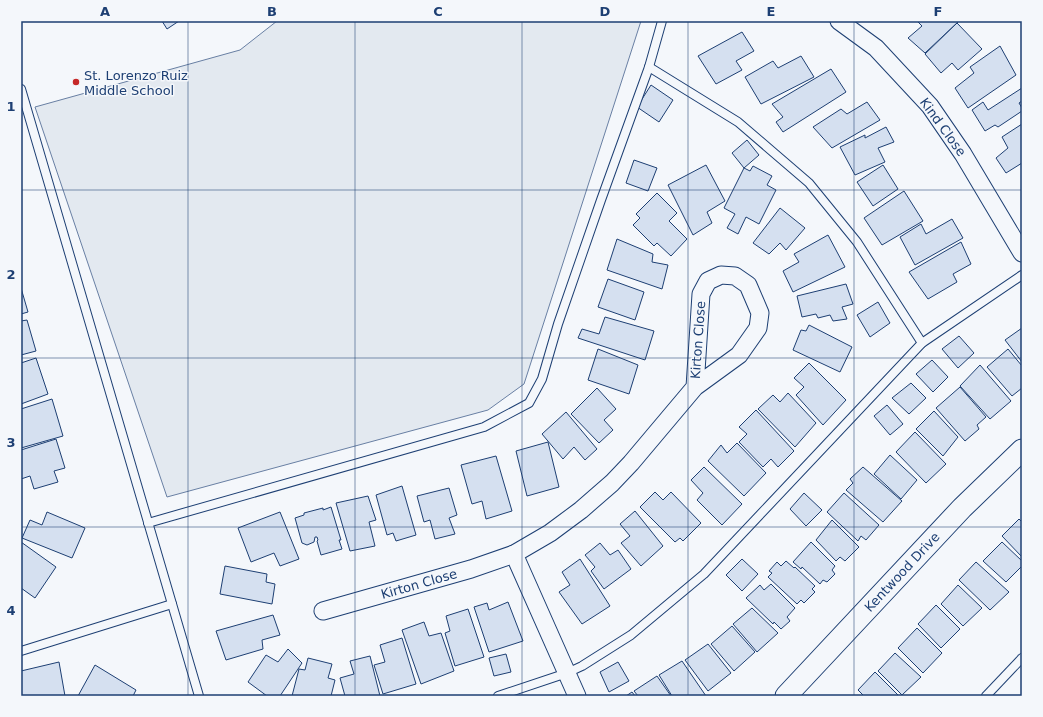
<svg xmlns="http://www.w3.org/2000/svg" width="1043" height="717" font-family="'DejaVu Sans',sans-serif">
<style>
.green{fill:#e3e9f0;stroke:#687fa3}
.building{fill:#d5e0f0;stroke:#1d3f73}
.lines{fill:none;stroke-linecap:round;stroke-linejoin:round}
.service-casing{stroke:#1d3f73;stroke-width:10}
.minor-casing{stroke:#1d3f73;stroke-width:19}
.tertiary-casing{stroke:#1d3f73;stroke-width:23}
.service{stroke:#f4f7fb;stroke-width:8}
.minor{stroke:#f4f7fb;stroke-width:17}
.tertiary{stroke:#f4f7fb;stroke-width:21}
.grid{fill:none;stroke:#1d3f73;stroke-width:1;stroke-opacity:0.55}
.poi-dot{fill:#c62828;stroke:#f4f7fb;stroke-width:1.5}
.labels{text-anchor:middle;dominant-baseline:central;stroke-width:3;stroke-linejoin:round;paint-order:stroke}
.poi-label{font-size:13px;fill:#1d3f73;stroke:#f4f7fb;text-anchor:start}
.street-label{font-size:13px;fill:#1d3f73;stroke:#f4f7fb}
.neatline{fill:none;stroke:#1d3f73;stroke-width:1.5}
.grid-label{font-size:13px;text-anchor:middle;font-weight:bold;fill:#1d3f73}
</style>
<rect width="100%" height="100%" fill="#f4f7fb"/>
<polygon class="green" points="277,21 641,21 524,384 488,410 167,497 35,107 240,50"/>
<g class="building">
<polygon points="162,21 179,21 167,29"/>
<polygon points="917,21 959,21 925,53 908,38 922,26"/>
<polygon points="957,23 982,49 958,70 952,63 941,73 925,54"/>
<polygon points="742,32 754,51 736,61 742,70 716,84 698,56"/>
<polygon points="1000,46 1016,75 968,108 955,88 974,73 970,67"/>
<polygon points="801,56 814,77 761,104 745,77 773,61 778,68"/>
<polygon points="831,69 846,92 783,132 776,122 783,117 772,104"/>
<polygon points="651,85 673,100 659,122 637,107"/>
<polygon points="1022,88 1022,101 1019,103 1022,108 1022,111 998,127 995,125 985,131 972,110 983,102 988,110"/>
<polygon points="867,102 880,120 832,148 813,127 841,109 847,114"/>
<polygon points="1022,124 1022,163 1006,173 996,158 1008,148 1002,137"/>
<polygon points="886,127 894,142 878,148 885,162 855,175 840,147 865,135 865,138"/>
<polygon points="747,140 759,155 744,168 732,153"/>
<polygon points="634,160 657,168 648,191 626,183"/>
<polygon points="706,165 725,201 707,212 712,223 693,235 668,185"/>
<polygon points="883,165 898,189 873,206 857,182"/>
<polygon points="753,166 772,176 767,185 776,190 759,224 746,217 738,234 727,228 735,214 724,208 744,168 750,171"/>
<polygon points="904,191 923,221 882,245 864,218"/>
<polygon points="657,193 677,213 669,221 687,239 671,256 657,243 654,246 633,225 640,218 636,214"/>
<polygon points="780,208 805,228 786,250 780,243 769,254 753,243"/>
<polygon points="952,219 963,238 915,265 900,237 921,224 926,234"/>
<polygon points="828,235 845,267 793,292 783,271 799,262 794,254"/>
<polygon points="617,239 653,254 652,262 668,265 662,289 607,270"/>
<polygon points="961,242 971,264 953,274 957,282 928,299 909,272"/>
<polygon points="608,279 644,292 635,320 598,307"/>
<polygon points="846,284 853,304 842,307 847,319 833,321 830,315 818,318 816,314 802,317 797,296"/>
<polygon points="21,288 28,312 21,314"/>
<polygon points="878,302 890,323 870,337 857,315"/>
<polygon points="605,317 654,331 645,360 578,338 582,329 599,334"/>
<polygon points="27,320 36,351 21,355 21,321"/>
<polygon points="809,325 852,347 840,372 793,350 801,330 806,331"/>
<polygon points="1022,328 1022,362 1005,340"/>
<polygon points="959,336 974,353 958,368 942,349"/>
<polygon points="598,349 638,365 629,394 588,380"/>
<polygon points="1008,349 1022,366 1022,388 1012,396 987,367"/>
<polygon points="36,358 48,394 21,404 21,363"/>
<polygon points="932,360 948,377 933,392 916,374"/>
<polygon points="809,363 846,400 823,425 796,395 804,387 794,378"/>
<polygon points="980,365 1011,401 990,419 960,386"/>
<polygon points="911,383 926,398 909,414 892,398"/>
<polygon points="960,387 986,417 977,425 979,429 965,441 936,408"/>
<polygon points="597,388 616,409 604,420 613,430 599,443 571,414"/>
<polygon points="788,393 816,423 795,447 758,409 773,395 780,402"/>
<polygon points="52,399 63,436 21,448 21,409"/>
<polygon points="887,405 903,424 890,435 874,416"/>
<polygon points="756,410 794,451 778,467 771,459 763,467 739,442 747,434 739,427"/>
<polygon points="934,411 958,437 943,456 916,429"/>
<polygon points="566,412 597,449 585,460 574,447 563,459 542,434"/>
<polygon points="915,432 946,464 926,483 896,452"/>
<polygon points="56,439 65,468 54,471 58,482 34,489 30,476 21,479 21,450"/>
<polygon points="548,442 559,487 527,496 516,451"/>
<polygon points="737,443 766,473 744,496 708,461 721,445 727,453"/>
<polygon points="890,455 917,480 901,499 874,474"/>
<polygon points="496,456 512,511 486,519 482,501 472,504 461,465"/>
<polygon points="704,467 742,504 722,525 697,500 703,493 691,480"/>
<polygon points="863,467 902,501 883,522 846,490 853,483 850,479"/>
<polygon points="402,486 416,535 396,541 393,533 387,535 376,495"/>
<polygon points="449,488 457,515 449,518 455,534 435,539 430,520 424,522 417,496"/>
<polygon points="655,492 663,500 671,492 701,523 683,541 680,538 675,542 640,507"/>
<polygon points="804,493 822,510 806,526 790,509"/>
<polygon points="844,493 879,525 866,540 861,536 858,541 827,512"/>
<polygon points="368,496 376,520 369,522 375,546 350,551 336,503"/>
<polygon points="331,507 341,540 339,540 342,549 321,555 317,541 318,540 317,537 315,537 314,542 307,545 302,543 295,518 304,515 304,513 323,508 323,510"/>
<polygon points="635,511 663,546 641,566 621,543 630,536 620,524"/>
<polygon points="47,512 85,528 72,558 22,538 30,520 42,525"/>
<polygon points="280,512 299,559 280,566 274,553 251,562 238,528"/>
<polygon points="1019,519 1022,522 1022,557 1002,536"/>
<polygon points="832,520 859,547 845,561 840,557 836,561 816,540"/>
<polygon points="21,542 56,567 35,598 21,588"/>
<polygon points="811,542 835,566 832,570 835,574 827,582 823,580 820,584 802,567 801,569 793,562"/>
<polygon points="1002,542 1022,561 1022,566 1006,582 983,561"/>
<polygon points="600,543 610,555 618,550 631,569 604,589 591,571 595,567 585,555"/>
<polygon points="580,559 610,606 582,624 559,592 570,585 562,572"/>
<polygon points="742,559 758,574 742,591 726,575"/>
<polygon points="786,561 794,568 795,567 815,586 812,589 815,592 804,603 801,600 797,604 768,577 772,573 769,571 777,562 781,566"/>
<polygon points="976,562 1009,592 990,610 959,580"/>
<polygon points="225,566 267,574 266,582 275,584 272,604 220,594"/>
<polygon points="771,584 795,608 787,617 790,621 781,629 774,622 773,624 746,598 760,585 764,590"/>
<polygon points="958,585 982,608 963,626 941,604"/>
<polygon points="508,602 523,641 489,652 474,607 487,603 489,610"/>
<polygon points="936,605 960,629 941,648 918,624"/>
<polygon points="752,608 778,633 757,652 733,624"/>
<polygon points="468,609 484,657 455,666 445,633 450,631 446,616"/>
<polygon points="273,615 280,635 262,640 263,649 226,660 216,631"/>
<polygon points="424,622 429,636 441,633 454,671 421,684 402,630"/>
<polygon points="732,626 755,652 734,671 711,644"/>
<polygon points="917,628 942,653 923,673 898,648"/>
<polygon points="402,638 416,684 383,694 374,665 385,662 380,645"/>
<polygon points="708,644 731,673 708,691 685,660"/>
<polygon points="288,649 302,663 280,696 267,696 248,682 266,655 278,662"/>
<polygon points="895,653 921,677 902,695 878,671"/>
<polygon points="506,654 511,672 494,676 489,658"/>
<polygon points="370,656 380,696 345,696 340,678 354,674 350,661"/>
<polygon points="308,658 332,664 328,678 335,680 331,696 292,696 299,669 305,670"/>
<polygon points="682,661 706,696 672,696 659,675"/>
<polygon points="59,662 65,696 21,696 21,671"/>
<polygon points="618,662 629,681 609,692 600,672"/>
<polygon points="95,665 136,690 133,696 78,696"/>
<polygon points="875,672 899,696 864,696 858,690"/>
<polygon points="657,676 671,696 638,696 634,691"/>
<polygon points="632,692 635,696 626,696"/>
</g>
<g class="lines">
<defs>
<g id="service">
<polyline points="649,67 738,122 809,183 857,242 922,343"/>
<polyline points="21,89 199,696"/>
<polyline points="148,523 484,427 529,403 542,379 558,324 601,200 649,67 662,21"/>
<polyline points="21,651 172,604"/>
<polyline points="498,696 567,673 582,666 631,635 704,574 922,343 1022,275"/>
<polyline points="986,696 1022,658"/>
</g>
<g id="minor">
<polyline points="839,21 876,48 930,106 963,154 1022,253"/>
<polyline points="514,554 577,696"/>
<polyline points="323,611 471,569 514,554 550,533 581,510 612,483 631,463 695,387 739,355 758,328 760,313 748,285 735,276 721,275 708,281 701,294 695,387"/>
</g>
<polyline id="tertiary" points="786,696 962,508 1022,450"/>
</defs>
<use href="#service" class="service-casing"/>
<use href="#minor" class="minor-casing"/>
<use href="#tertiary" class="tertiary-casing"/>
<use href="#service" class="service"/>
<use href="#minor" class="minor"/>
<use href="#tertiary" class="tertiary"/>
</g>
<path class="grid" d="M188 21V696M355 21V696M522 21V696M688 21V696M854 21V696M21 190H1022M21 358H1022M21 527H1022"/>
<circle class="poi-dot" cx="76" cy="82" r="4"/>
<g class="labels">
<g class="poi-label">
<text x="84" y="75">St. Lorenzo Ruiz<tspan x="84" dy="15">Middle School</tspan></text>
</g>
<g class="street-label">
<text transform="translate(943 127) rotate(54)">Kind Close</text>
<text transform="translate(698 340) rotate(-86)">Kirton Close</text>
<text transform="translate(902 572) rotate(-47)">Kentwood Drive</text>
<text transform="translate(419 584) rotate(-16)">Kirton Close</text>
</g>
</g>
<rect width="1043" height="717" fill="none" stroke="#f4f7fb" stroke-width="44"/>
<rect x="22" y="22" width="999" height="673" class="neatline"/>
<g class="grid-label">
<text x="105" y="16">A</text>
<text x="272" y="16">B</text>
<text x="438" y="16">C</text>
<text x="605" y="16">D</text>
<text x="771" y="16">E</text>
<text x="938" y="16">F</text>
<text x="11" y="111">1</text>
<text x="11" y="279">2</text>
<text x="11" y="447">3</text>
<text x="11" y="615">4</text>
</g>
</svg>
